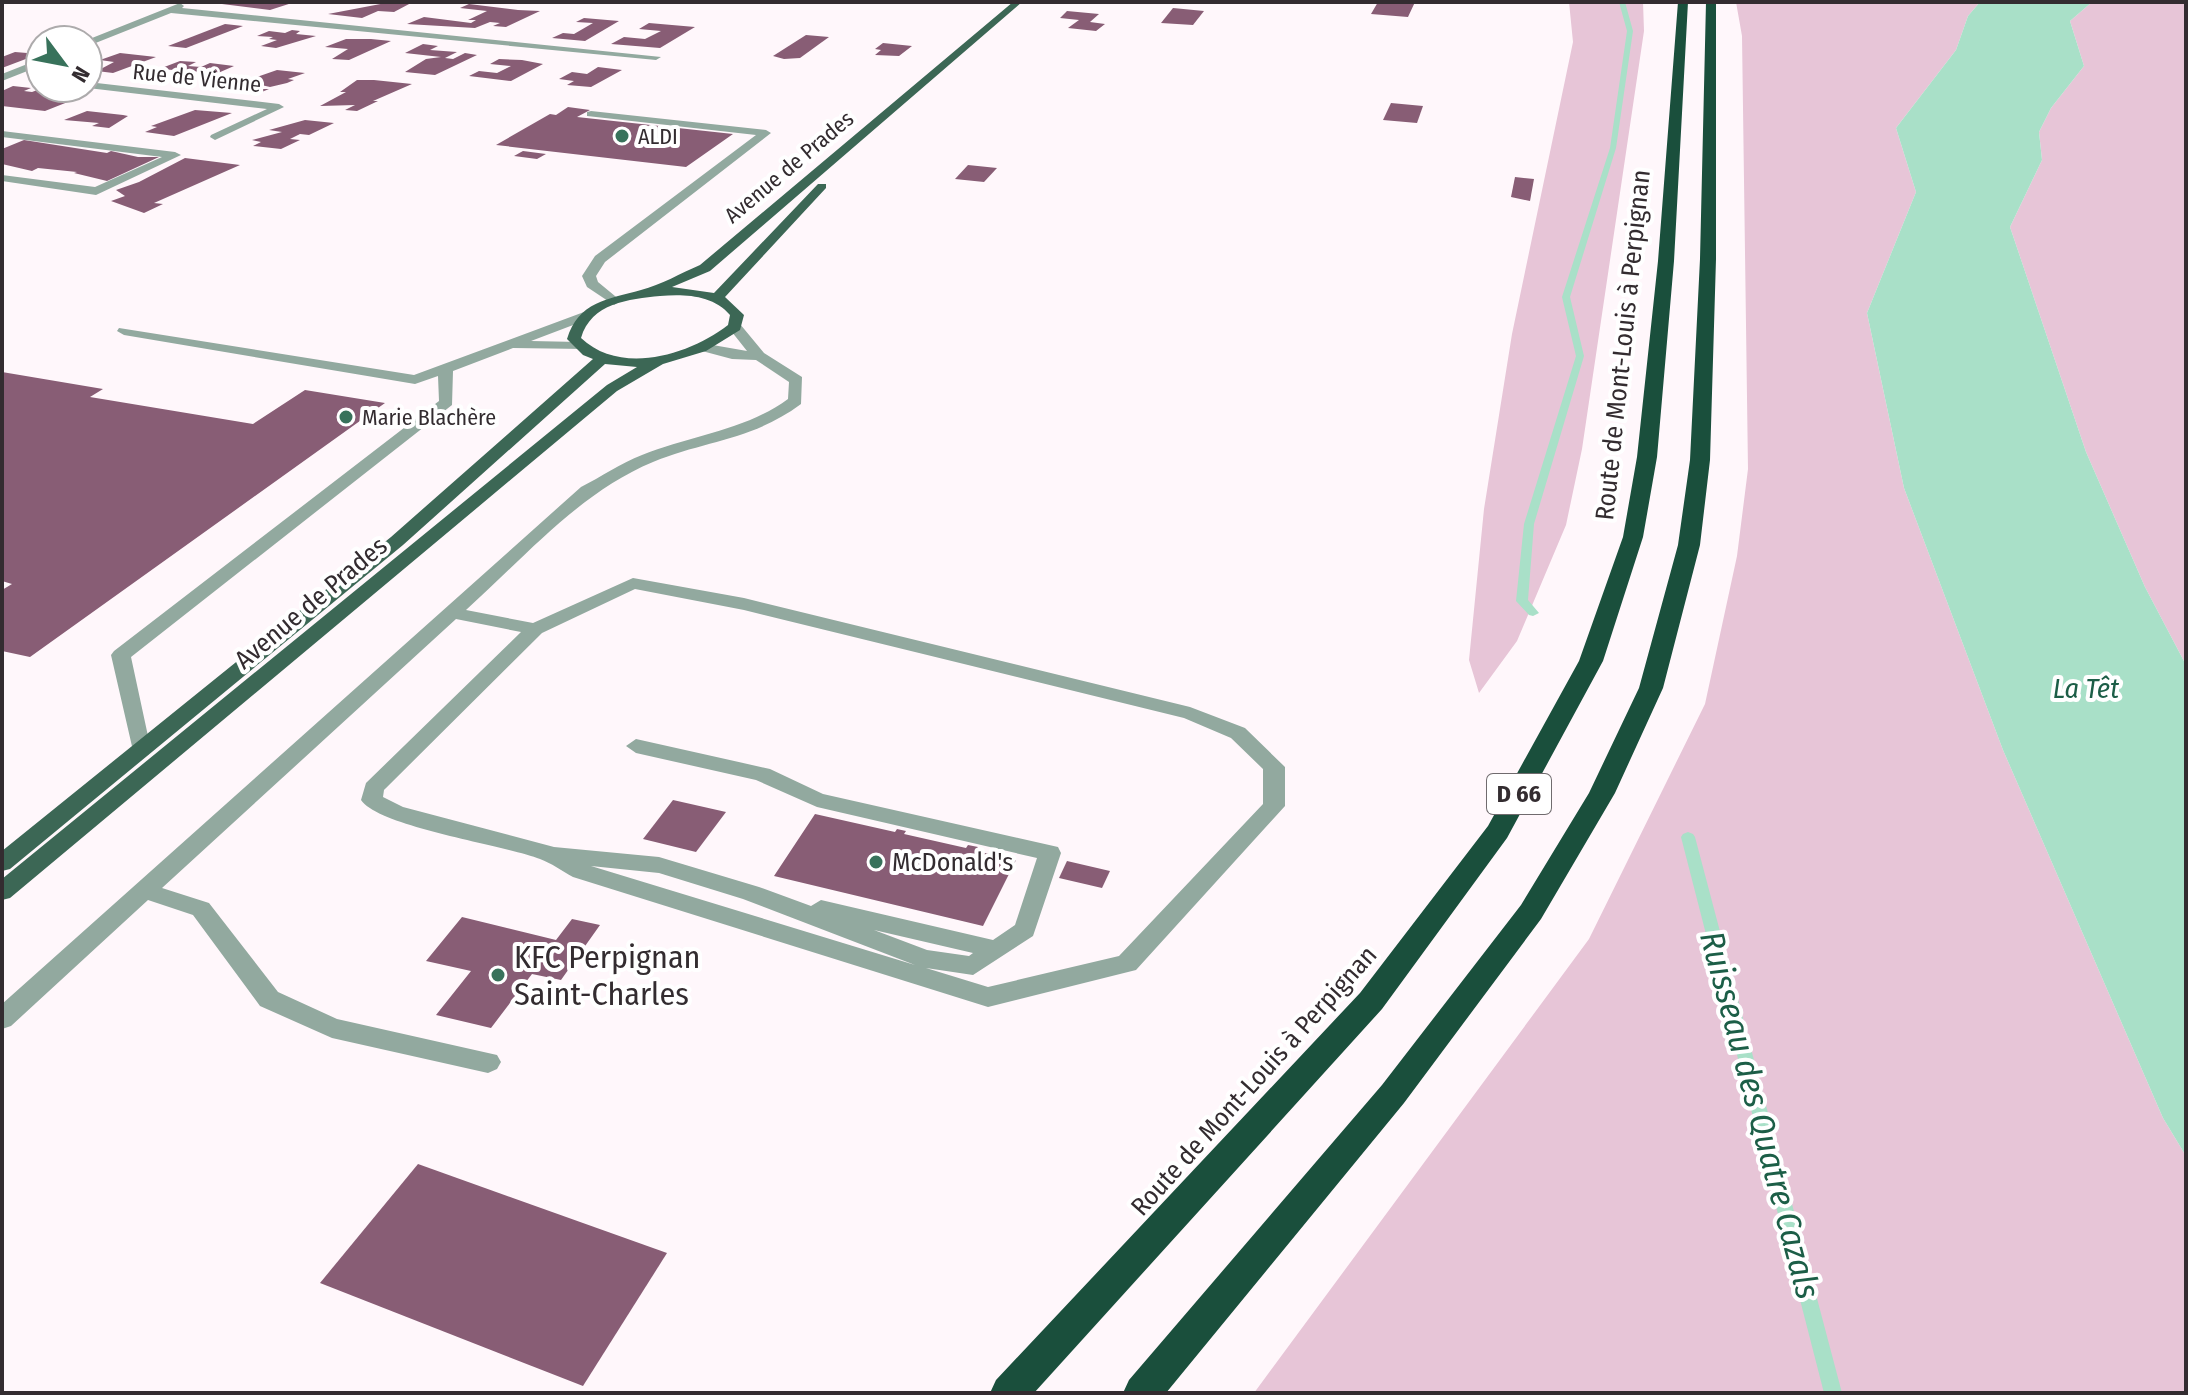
<svg xmlns="http://www.w3.org/2000/svg" width="2188" height="1395" font-family="'Fira Sans Condensed',sans-serif">
<style>
.green{fill:#e7c5d7}
.water{fill:#a9e0c8}
.lines{fill:none;stroke-linecap:round;stroke-linejoin:round}
.stream{fill:#a9e0c8;fill-rule:evenodd}
.building{fill:#885d75}
.minor{fill:#92a99f;fill-rule:evenodd}
.major{fill:#3c6755;fill-rule:evenodd}
.highway{fill:#1a4f3c;fill-rule:evenodd}
.poi-dot{fill:#38725b;stroke:#fff;stroke-width:3}
.labels{text-anchor:middle;dominant-baseline:central;stroke-width:8;stroke-linejoin:round;paint-order:stroke}
.far-street-label{font-size:22px;fill:#332c30;stroke:#fff}
.far-poi-label{font-size:22px;fill:#332c30;stroke:#fff;text-anchor:start}
.shield{fill:#fff;stroke:#706b6e;stroke-width:2}
.shield-label{font-size:24px;font-weight:bold;fill:#332c30}
.street-label{font-size:26px;fill:#332c30;stroke:#fff}
.poi-label{font-size:26px;fill:#332c30;stroke:#fff;text-anchor:start}
.water-label{font-size:28px;font-style:italic;fill:#1c5e47;stroke:#fff}
.near-poi-label{font-size:32px;fill:#332c30;stroke:#fff;text-anchor:start}
.near-water-label{font-size:34px;font-style:italic;fill:#1c5e47;stroke:#fff}
</style>
<rect width="100%" height="100%" fill="#fff7fb"/>
<g class="green">
<polygon points="1569,2 1643,2 1644,31 1582,449 1566,525 1517,641 1479,693 1469,660 1484,509 1512,334 1573,42"/>
<polygon points="1736,2 1980,2 1968,16 1956,50 1896,128 1916,192 1867,313 1904,488 2003,750 2163,1118 2186,1156 2186,1393 1254,1393 1589,939 1705,704 1737,556 1748,469 1742,36"/>
<polygon points="2092,2 2186,2 2186,665 2145,587 2086,452 2010,227 2042,160 2039,132 2051,108 2084,66 2070,21"/>
</g>
<polygon class="water" points="1980,2 2092,2 2070,21 2084,66 2051,108 2039,132 2042,160 2010,227 2086,452 2145,587 2186,665 2186,1156 2163,1118 2003,750 1904,488 1867,313 1916,192 1896,128 1956,50 1968,16"/>
<g class="lines">
<g class="stream">
<polygon points="1619,2 1625,2 1633,31 1616,148 1570,297 1584,356 1534,524 1528,600 1539,613 1533,616 1529,615 1516,601 1524,524 1576,356 1562,297 1610,148 1627,31"/>
<polygon points="1688,832 1693,834 1695,837 1842,1393 1824,1393 1681,837 1683,834"/>
</g>
</g>
<g class="building">
<polygon points="228,2 295,2 270,10 222,4"/>
<polygon points="391,2 411,3 394,12 378,11 362,18 328,14"/>
<polygon points="1378,2 1415,2 1408,17 1371,14"/>
<polygon points="469,4 518,10 540,11 506,27 493,26 500,23 490,22 475,28 407,24 424,17 471,23 476,20 468,20 487,11 460,8"/>
<polygon points="1173,8 1204,11 1193,25 1161,23"/>
<polygon points="1067,11 1099,14 1090,22 1105,24 1096,31 1068,28 1079,20 1060,18"/>
<polygon points="584,18 619,21 585,41 552,38 563,33 574,34 593,23 576,22"/>
<polygon points="649,23 695,27 660,48 611,44 624,37 645,39 661,31 639,29"/>
<polygon points="225,24 243,26 186,48 168,46"/>
<polygon points="292,30 300,31 296,34 316,36 276,48 261,46 277,40 269,39 273,37 257,36 269,31 285,33"/>
<polygon points="806,35 829,37 800,58 784,59 773,56"/>
<polygon points="346,39 371,39 391,41 349,60 332,59 348,49 325,47"/>
<polygon points="883,43 912,46 899,56 875,55 881,50 875,49"/>
<polygon points="423,44 438,46 430,50 457,52 445,58 453,59 465,53 477,55 435,75 405,72 426,59 441,57 405,53"/>
<polygon points="15,52 39,54 2,68 2,57"/>
<polygon points="120,53 156,57 113,73 97,71 114,62 100,60"/>
<polygon points="499,59 522,60 543,64 511,81 469,76 479,71 497,73 511,66 490,64"/>
<polygon points="180,61 196,62 188,66 201,67 210,63 234,66 218,73 159,69"/>
<polygon points="598,67 622,70 591,87 567,85 574,81 559,79 572,72 587,74"/>
<polygon points="277,70 305,73 288,79 294,80 287,83 270,87 257,84 246,89 269,89 257,94 219,90"/>
<polygon points="357,80 374,80 412,84 373,101 378,101 357,111 345,110 355,105 320,106 346,92 340,92"/>
<polygon points="13,86 31,88 24,91 32,92 40,89 88,94 45,111 2,106 2,91"/>
<polygon points="1391,103 1423,106 1417,123 1383,120"/>
<polygon points="568,107 590,110 577,117 733,134 686,167 496,145 550,114 556,115"/>
<polygon points="195,110 232,113 174,136 145,132 157,127 151,126"/>
<polygon points="87,111 123,115 128,116 109,128 92,126 99,123 64,120"/>
<polygon points="305,120 334,123 309,135 300,134 290,139 300,140 281,149 253,146 261,142 252,140 282,132 269,130"/>
<polygon points="24,140 107,153 111,151 138,157 159,157 107,181 74,173 77,172 38,168 32,171 2,164 2,149"/>
<polygon points="523,151 546,154 537,159 514,156"/>
<polygon points="185,158 240,165 154,203 163,204 144,213 111,201 125,196 116,190 139,182"/>
<polygon points="968,165 997,168 984,182 955,179"/>
<polygon points="1515,177 1534,179 1530,201 1511,197"/>
<polygon points="2,372 103,389 90,397 253,424 305,390 385,403 30,657 2,651 2,590 12,584 2,581"/>
<polygon points="673,800 726,812 696,852 643,839"/>
<polygon points="815,814 895,832 897,829 906,831 904,834 966,848 968,845 978,847 976,851 1016,860 983,926 774,876"/>
<polygon points="1067,861 1110,871 1102,888 1059,878"/>
<polygon points="462,917 556,940 572,919 600,925 561,980 532,974 491,1028 436,1015 471,971 426,961"/>
<polygon points="418,1164 667,1253 583,1386 320,1283"/>
</g>
<g class="lines">
<g class="minor">
<polygon points="180,3 184,6 182,8 661,57 656,60 171,13 88,46 87,40"/>
<polygon points="40,59 40,66 2,81 2,74"/>
<polygon points="88,82 279,104 284,107 215,140 210,137 211,135 267,109 88,88"/>
<polygon points="591,111 766,130 771,133 605,262 596,276 598,282 621,301 614,305 587,287 582,276 595,256 756,135 587,116 587,112"/>
<polygon points="2,131 175,152 181,155 96,195 2,181 2,175 95,187 162,157 2,137"/>
<polygon points="584,312 591,316 589,319 531,341 579,342 584,343 584,349 513,348 453,371 452,405 131,657 151,750 148,755 134,755 111,655 114,651 439,401 438,376 415,384 124,335 117,331 119,328 414,375"/>
<path d="M735 323 740 324 764 353 802 377 801 404C751 441 706 440 653 462 580 492 524 558 466 610L533 623 633 578 744 598 1190 707 1245 728 1285 767V806L1136 970 988 1007 573 877C562 871 551 863 540 859 504 845 379 827 361 800L366 783 521 632 456 619 162 888 209 903 278 992 337 1019 497 1055 501 1062 497 1069 488 1073 332 1038 260 1006 193 915 148 900 11 1026 2 1029V1004L581 487C601 477 621 463 642 455 692 435 744 431 788 399L789 382 756 360 732 359 702 351V345L707 344 747 351 728 327ZM635 589 744 610 1184 718 1231 738 1263 769V804L1119 956 988 987 926 968 973 975 1033 936 1061 853 1058 847 823 794 770 769 636 739 626 746 636 753 756 780 817 807 1037 858 1015 925 993 940 821 900 811 906 759 887 659 857 554 847 403 807 383 797 384 790 542 633ZM591 866 659 873 743 899 915 965ZM874 930 973 953 969 956 927 950Z"/>
</g>
<path class="major" d="M1013 2H1022L710 271 672 287 714 293 818 184H826V188L725 297 744 315 740 330 706 351 663 364 617 391 10 898 2 900V879L607 385 637 367 605 364 403 545 10 869 2 871V851L391 537 593 359 583 355 567 339C578 302 608 299 641 290 661 285 681 273 700 265ZM660 296C685 294 713 295 730 315L728 325C689 355 621 376 581 338 591 303 629 299 660 296Z"/>
<g class="highway">
<polygon points="1678,2 1688,2 1674,261 1657,457 1643,537 1603,661 1507,838 1382,1009 1034,1393 990,1393 996,1380 1360,993 1488,826 1579,661 1623,537 1637,457 1658,261"/>
<polygon points="1706,2 1716,2 1716,259 1710,460 1700,545 1663,688 1615,793 1541,919 1404,1103 1166,1393 1123,1393 1129,1380 1382,1085 1521,905 1589,793 1639,688 1678,545 1690,460 1700,259"/>
</g>
</g>
<g class="poi-dot">
<circle cx="622" cy="136" r="8"/>
<circle cx="346" cy="417" r="8"/>
<circle cx="876" cy="862" r="8"/>
<circle cx="498" cy="975" r="8"/>
</g>
<g class="labels">
<g class="far-street-label">
<text transform="translate(197 78) rotate(6)">Rue de Vienne</text>
<text transform="translate(789 167) rotate(-40)">Avenue de Prades</text>
</g>
<g class="far-poi-label">
<text x="638" y="136">ALDI</text>
<text x="362" y="417">Marie Blachère</text>
</g>
<rect class="shield" x="1487" y="774" width="64" height="40" rx="6"/>
<g class="shield-label">
<text x="1519" y="794">D 66</text>
</g>
<g class="street-label">
<text transform="translate(1623 345) rotate(-84)">Route de Mont-Louis à Perpignan</text>
<text transform="translate(311 603) rotate(-40)">Avenue de Prades</text>
<text transform="translate(1254 1081) rotate(-48)">Route de Mont-Louis à Perpignan</text>
</g>
<g class="poi-label">
<text x="892" y="862">McDonald's</text>
</g>
<g class="water-label">
<text x="2086" y="688">La Têt</text>
</g>
<g class="near-poi-label">
<text x="514" y="957">KFC Perpignan<tspan x="514" dy="37">Saint-Charles</tspan></text>
</g>
<g class="near-water-label">
<text transform="translate(1760 1115) rotate(75)">Ruisseau des Quatre Cazals</text>
</g>
</g>
<rect width="2188" height="1395" fill="none" stroke="#332c30" stroke-width="8"/>
<g transform="translate(64 64) rotate(122)"><circle r="38" fill="#ffffff" stroke="#adabac" stroke-width="2"/>
<path d="M0-6L14 30L0 20L-14 30Z" fill="#38725b"/>
<text y="-12" font-size="22" font-weight="bold" text-anchor="middle" fill="#332c30">N</text>
</g>
</svg>
